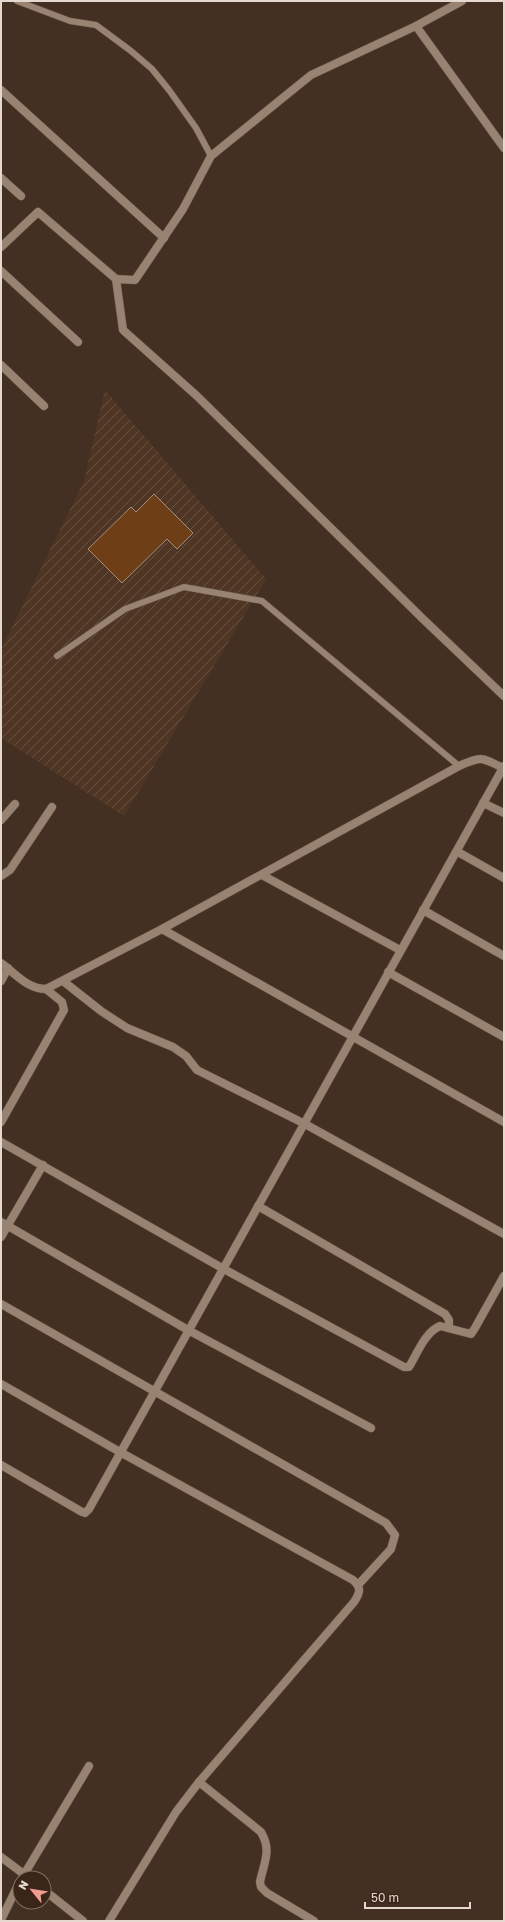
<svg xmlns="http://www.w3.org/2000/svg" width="505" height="1922" font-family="'Golos Text',sans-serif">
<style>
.industrial{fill:url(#industrial-furrows)}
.building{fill:#6e3f16;stroke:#a58e7d}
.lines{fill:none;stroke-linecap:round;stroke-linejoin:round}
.service-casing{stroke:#5d4e41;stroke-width:7}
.minor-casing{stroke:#5d4e41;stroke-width:9}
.tertiary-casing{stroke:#5d4e41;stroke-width:9}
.service{stroke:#988271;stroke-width:6}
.minor{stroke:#988271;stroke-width:8}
.tertiary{stroke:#988271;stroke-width:8}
</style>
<defs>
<pattern id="industrial-furrows" width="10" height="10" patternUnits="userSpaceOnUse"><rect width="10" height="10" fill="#4f3624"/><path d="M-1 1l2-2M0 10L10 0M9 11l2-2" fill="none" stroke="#685243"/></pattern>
</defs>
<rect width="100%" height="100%" fill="#433022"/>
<polygon class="industrial" points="105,390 266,579 124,816 1,738 1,650 84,481"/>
<polygon class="building" points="154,494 193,533 177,549 167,539 122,583 88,549 131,507 136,512"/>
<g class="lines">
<defs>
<g id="service">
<polyline points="17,1 70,21 96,25 131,51 152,69 169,90 196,128 211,156"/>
<polyline points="57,656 125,609 184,587 262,601 459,766"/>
</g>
<g id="minor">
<polyline points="416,26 504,148"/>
<polyline points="1,90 164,238"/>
<polyline points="1,178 21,196"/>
<polyline points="1,247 38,212 116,279 135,280 183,209 211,156 311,75 416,26 462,1"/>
<polyline points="1,271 78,342"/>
<polyline points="116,279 123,330 197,396 423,619 504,696"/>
<polyline points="1,365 44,406"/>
<polyline points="483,803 504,813"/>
<polyline points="1,820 15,804"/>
<polyline points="458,852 504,878"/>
<polyline points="262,875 400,950"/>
<polyline points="1,876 10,870 52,807"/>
<polyline points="423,910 504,956"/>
<polyline points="162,929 504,1122"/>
<path d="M1 963C15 973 27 989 46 989L162 929 459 766C482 756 481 757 503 768"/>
<polyline points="388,972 504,1037"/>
<polyline points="1,981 8,968"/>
<polyline points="63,981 101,1011 127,1028 173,1047 186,1056 197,1070 305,1124 504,1234"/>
<polyline points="1,1122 64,1010 62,1002 46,989"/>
<path d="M1 1142 222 1268 404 1367H409C417 1354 425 1332 440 1326L471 1334 475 1328 504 1276"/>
<polyline points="258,1206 445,1314 449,1320 449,1328"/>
<polyline points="1,1222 188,1330 371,1428"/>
<polyline points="1,1237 43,1165"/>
<polyline points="1,1304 386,1523 395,1535 391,1549 358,1585"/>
<path d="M1 1384 120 1452 353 1580C362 1588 360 1593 354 1602L199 1782 176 1812 109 1921"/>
<polyline points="1,1465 82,1512 85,1513 89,1509 504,766"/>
<path d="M199 1782 261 1832C272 1851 264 1862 260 1882L261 1887 267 1893 314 1921"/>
<polyline points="22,1878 89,1766"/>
<polyline points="1,1920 20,1881"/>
</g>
<g id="tertiary">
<polyline points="1,1857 29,1878"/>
<polyline points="44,1890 83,1921"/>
</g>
</defs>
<use href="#service" class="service-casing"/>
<use href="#minor" class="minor-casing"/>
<use href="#tertiary" class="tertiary-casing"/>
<use href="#service" class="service"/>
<use href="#minor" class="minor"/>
<use href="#tertiary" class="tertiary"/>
</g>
<rect width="505" height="1922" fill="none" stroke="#e4d8cf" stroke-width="4"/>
<g transform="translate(32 1890) rotate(300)"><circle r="19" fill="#392618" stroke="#7d6d61"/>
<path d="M0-3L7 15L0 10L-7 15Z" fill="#f59c90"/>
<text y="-6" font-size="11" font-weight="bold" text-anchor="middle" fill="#e4d8cf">N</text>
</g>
<path d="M365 1902v6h105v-6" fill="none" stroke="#e4d8cf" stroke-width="2"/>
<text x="371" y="1902" font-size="12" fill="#e4d8cf" stroke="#392618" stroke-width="3" paint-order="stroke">50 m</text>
</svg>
